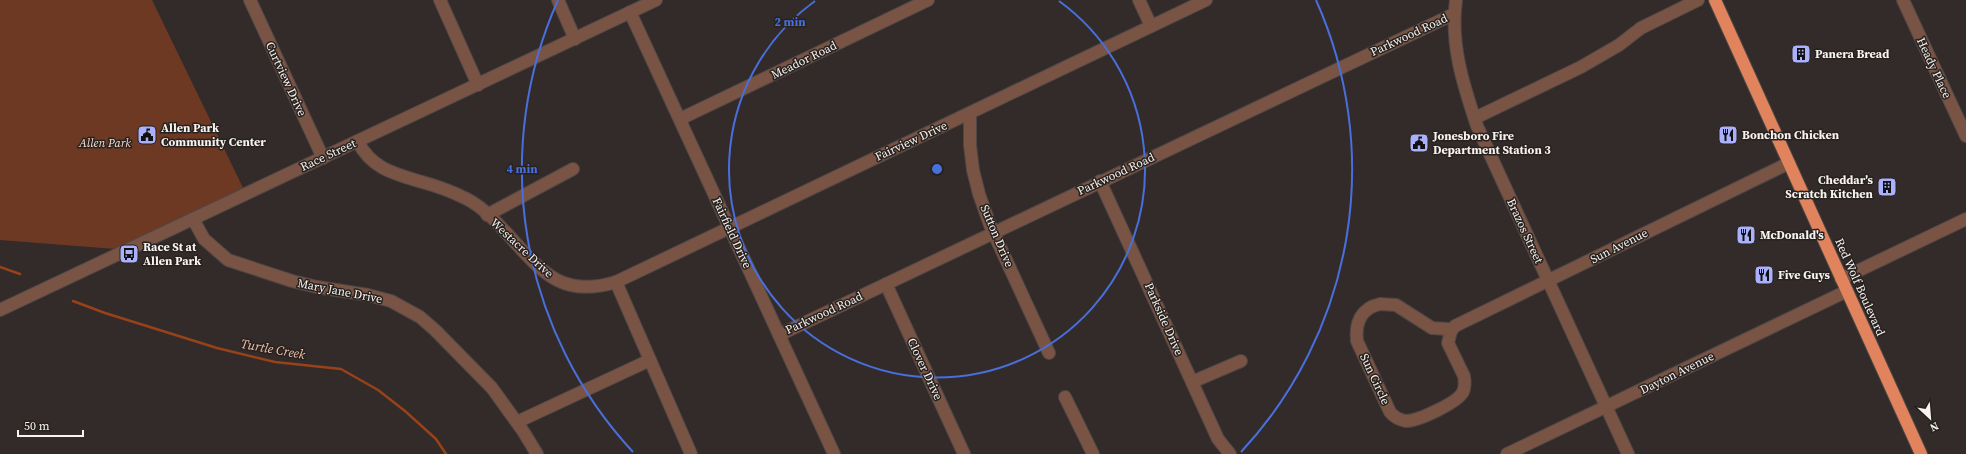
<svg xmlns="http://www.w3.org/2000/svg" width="1966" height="454" font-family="'Source Serif 4',serif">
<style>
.green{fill:#6e3923}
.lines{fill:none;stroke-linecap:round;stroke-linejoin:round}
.stream{stroke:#98421a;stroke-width:2.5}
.minor-casing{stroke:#4e4745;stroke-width:14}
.highway-casing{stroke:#4e4745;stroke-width:14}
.minor{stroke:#795344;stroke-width:12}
.highway{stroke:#e1845e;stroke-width:12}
.ring{fill:none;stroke:#496fdd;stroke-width:2}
.labels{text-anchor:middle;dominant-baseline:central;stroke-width:3;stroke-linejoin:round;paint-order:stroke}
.street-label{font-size:12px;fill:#f7f3f1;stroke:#28221f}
.poi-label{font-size:12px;font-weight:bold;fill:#f7f3f1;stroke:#28221f;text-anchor:start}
.park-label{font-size:12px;font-style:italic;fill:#f6ddd3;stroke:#28221f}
.water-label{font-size:13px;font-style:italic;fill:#f4c3af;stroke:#28221f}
.centre{fill:#496fdd;stroke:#28221f;stroke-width:2}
.ring-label{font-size:12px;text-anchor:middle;font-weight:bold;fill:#496fdd;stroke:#28221f;stroke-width:3;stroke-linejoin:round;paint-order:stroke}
</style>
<rect width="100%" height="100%" fill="#322b29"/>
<polygon class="green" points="0,0 152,0 246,194 128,250 0,240"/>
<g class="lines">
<g class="stream">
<polyline points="0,267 20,274"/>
<polyline points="73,301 105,313 217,348 275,362 341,369 378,390 405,411 436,439 446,454"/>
</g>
<defs>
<g id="minor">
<polyline points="250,0 323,158"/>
<polyline points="440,0 478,85"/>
<polyline points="558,0 575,39"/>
<polyline points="1139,0 1151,26"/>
<path d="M1456 0C1450 44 1463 84 1477 126L1628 454"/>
<polyline points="1903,0 1966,136"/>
<polyline points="630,12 834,454"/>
<polyline points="970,113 970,145 973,170 979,194 990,225 1049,353"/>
<polyline points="1475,118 1581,67 1619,45 1641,28 1698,0"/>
<polyline points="680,119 928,0"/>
<path d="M358 142C372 169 395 174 422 182 437 186 453 192 467 199 500 216 525 263 557 280 576 290 596 288 616 282L1206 0"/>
<polyline points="1100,181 1218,439 1230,454"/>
<polyline points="487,215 573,169"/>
<polyline points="193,219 204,239 228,260 292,281 317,287 368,295 391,301 420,317 435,330 492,388 523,431 537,454"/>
<polyline points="1841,279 1966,219"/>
<polyline points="616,282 691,454"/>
<polyline points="886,284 964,454"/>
<path d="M1380 304 1396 305 1432 328 1448 329 1451 331 1448 343 1464 376C1465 381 1465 387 1463 392 1457 403 1418 421 1406 421 1400 420 1394 417 1390 412L1357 341C1355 323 1361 308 1380 304Z"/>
<polyline points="0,310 656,0"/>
<polyline points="1451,331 1455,326 1789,163"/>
<polyline points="779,335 1454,14"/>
<polyline points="1192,382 1241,361"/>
<polyline points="1065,397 1093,454"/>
<polyline points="517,422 650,360"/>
<polyline points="1507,454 1847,291"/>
</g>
<polyline id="highway" points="1715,0 1921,454"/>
</defs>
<use href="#minor" class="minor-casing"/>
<use href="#highway" class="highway-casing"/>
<use href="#minor" class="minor"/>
<use href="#highway" class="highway"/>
</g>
<g class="ring">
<path d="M1059 1A208 208 0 1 1 815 1"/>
<path d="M633 452A415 415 0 0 1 558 0M1316 0A415 415 0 0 1 1241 452"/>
</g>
<defs>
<symbol id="building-square" viewBox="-11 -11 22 22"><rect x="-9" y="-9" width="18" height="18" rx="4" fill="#aab0fb" stroke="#28221f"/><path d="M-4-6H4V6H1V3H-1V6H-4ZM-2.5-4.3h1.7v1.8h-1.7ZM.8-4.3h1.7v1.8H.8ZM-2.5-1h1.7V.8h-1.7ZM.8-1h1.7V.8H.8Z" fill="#111"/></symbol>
<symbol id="civic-square" viewBox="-11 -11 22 22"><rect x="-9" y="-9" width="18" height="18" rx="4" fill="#aab0fb" stroke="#28221f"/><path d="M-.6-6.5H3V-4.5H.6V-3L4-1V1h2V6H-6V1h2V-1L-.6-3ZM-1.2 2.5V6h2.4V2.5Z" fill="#111"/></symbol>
<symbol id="restaurant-square" viewBox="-11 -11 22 22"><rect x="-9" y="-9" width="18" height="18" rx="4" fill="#aab0fb" stroke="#28221f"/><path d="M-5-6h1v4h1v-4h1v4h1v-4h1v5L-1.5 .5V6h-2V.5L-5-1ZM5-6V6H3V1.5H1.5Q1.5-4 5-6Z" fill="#111"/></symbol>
<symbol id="bus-square" viewBox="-11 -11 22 22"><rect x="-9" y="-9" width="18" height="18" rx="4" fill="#aab0fb" stroke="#28221f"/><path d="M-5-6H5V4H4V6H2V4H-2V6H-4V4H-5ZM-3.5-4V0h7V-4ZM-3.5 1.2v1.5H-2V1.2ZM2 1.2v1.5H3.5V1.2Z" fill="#111"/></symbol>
</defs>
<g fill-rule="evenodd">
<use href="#building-square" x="1790" y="43" width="22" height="22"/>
<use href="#civic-square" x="136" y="124" width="22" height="22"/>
<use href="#restaurant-square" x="1717" y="124" width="22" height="22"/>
<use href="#civic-square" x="1408" y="132" width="22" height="22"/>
<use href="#building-square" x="1876" y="176" width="22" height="22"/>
<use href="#restaurant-square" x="1735" y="224" width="22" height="22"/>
<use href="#bus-square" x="118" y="243" width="22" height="22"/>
<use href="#restaurant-square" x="1753" y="264" width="22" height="22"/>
</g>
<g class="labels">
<g class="street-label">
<text transform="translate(1409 35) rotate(-25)">Parkwood Road</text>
<text transform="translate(804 60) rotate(-26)">Meador Road</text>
<text transform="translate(1934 68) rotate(65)">Heady Place</text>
<text transform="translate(286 79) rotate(65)">Curtview Drive</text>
<text transform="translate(911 141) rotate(-25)">Fairview Drive</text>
<text transform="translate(328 155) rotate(-25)">Race Street</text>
<text transform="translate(1116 174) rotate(-25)">Parkwood Road</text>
<text transform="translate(1525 231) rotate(65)">Brazos Street</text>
<text transform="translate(732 233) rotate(65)">Fairfield Drive</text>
<text transform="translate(997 236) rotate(67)">Sutton Drive</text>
<text transform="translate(1619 246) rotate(-27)">Sun Avenue</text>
<text transform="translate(522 248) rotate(43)">Westacre Drive</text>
<text transform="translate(1860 287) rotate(66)">Red Wolf Boulevard</text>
<text transform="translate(340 291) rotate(11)">Mary Jane Drive</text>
<text transform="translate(824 313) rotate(-25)">Parkwood Road</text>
<text transform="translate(1164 319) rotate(66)">Parkside Drive</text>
<text transform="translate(925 369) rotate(65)">Clover Drive</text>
<text transform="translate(1677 373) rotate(-26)">Dayton Avenue</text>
<text transform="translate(1375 379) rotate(65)">Sun Circle</text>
</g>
<g class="poi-label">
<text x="1815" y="54">Panera Bread</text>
<text x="161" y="128">Allen Park<tspan x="161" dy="14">Community Center</tspan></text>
<text x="1742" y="135">Bonchon Chicken</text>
<text x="1433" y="136">Jonesboro Fire<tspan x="1433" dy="14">Department Station 3</tspan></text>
<text x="1873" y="180" text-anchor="end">Cheddar's<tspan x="1873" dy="14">Scratch Kitchen</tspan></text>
<text x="1760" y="235">McDonald's</text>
<text x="143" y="247">Race St at<tspan x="143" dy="14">Allen Park</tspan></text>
<text x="1778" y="275">Five Guys</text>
</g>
<g class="park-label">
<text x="105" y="143">Allen Park</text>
</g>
<g class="water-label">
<text transform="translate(273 349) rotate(10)">Turtle Creek</text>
</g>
</g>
<circle cx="937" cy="169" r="6" class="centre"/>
<g class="ring-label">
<text x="790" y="26">2 min</text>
<text x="522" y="173">4 min</text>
</g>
<g transform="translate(1930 418) rotate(154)" stroke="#28221f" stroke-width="3" paint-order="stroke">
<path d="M0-3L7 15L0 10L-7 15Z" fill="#f7f3f1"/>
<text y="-6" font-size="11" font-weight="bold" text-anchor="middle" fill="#f7f3f1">N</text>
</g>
<path d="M18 430v6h65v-6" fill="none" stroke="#f7f3f1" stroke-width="2"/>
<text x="24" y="430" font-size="12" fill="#f7f3f1" stroke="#28221f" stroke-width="3" paint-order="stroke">50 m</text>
</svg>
